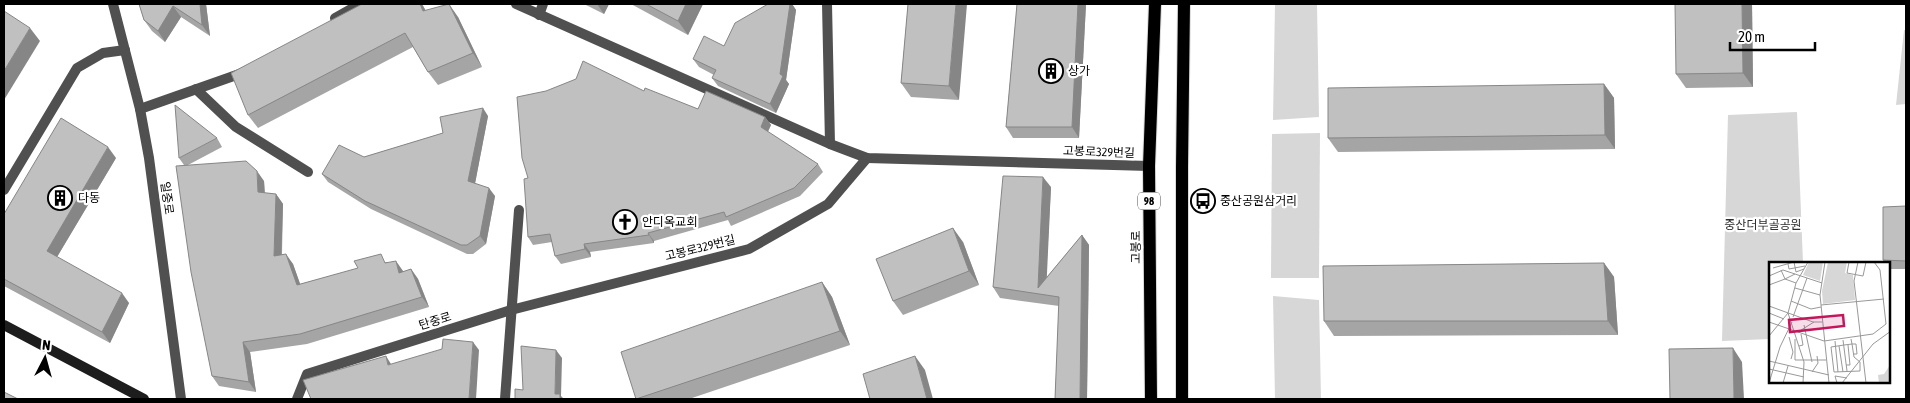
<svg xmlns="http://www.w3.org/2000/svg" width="1910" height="403" font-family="'Asap Condensed','Noto Sans KR',sans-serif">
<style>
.green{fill:#d7d7d7}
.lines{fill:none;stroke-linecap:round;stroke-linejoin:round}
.primary-casing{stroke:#dbdbdb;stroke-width:14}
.minor{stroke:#505050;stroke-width:10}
.tertiary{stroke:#505050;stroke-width:10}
.secondary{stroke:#1d1d1d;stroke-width:10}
.primary{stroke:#000;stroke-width:12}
.wall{fill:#a5a5a5}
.shaded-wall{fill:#868686}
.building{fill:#c0c0c0;stroke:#868686}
.labels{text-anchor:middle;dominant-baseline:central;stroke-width:4.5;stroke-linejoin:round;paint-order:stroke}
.shield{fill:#fff;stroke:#4c4c4c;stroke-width:1}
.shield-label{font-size:11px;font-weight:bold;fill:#000}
.poi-label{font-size:12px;fill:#000;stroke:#fff;text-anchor:start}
.street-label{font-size:12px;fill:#000;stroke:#fff}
.park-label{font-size:12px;fill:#2e2e2e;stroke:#fff}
.inset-road{fill:none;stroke:#999;stroke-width:1}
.view{fill:#c2185b;fill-opacity:0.15;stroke:#c2185b;stroke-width:2.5}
.inset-edge{fill:none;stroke:#000;stroke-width:2.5}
</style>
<rect width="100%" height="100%" fill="#fff"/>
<g class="green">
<polygon points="1275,4 1317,4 1319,117 1273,120"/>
<polygon points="1904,30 1906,30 1906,104 1896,105"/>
<polygon points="1797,112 1803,263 1770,263 1770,339 1722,341 1728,115"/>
<polygon points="1320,133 1319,278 1271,278 1272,134"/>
<polygon points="1273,296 1319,300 1321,399 1275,399"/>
</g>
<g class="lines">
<defs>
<g id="primary">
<polyline points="1151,399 1149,166 1155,4"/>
<polyline points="1182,399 1182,167 1184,4"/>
</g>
</defs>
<use href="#primary" class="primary-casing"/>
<g class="minor">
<polyline points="516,4 830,144 867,158 1149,166"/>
<polyline points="827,4 830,144"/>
<polyline points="539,15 543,4"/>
<polyline points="335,18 360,4"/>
<polyline points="196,89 236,127 308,172"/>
<polyline points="140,109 245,72"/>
<polyline points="4,190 77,68 103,53 125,50"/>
<polyline points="297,399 307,374 511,310 749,249 828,204 867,158"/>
<polyline points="505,399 519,210"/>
</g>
<polyline class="tertiary" points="113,4 140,109 149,158 181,399"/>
<polyline class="secondary" points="4,325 144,399"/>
<use href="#primary" class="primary"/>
</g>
<g class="wall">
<polygon points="139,4 206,4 210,36 181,17 165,42 152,31 144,20"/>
<polygon points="362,4 422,4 426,11 458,17 482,67 438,85 428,72 413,47 258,128 248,115"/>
<polygon points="584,4 609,4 604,14"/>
<polygon points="631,4 703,4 688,35"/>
<polygon points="768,4 792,4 796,10 786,80 789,84 776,113 718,86 712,78 714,75 699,67 693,59 724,46"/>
<polygon points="908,4 959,100 911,97 901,83"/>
<polygon points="1017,4 1086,4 1079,138 1013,138 1006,127"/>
<polygon points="1752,4 1753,87 1686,88 1676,74"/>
<polygon points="1604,84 1614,98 1615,149 1338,152 1328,138"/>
<polygon points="644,91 698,109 765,117 771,125 768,132 818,164 823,172 800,196 731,226 728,220 654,241 654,243 590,252 591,257 561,264 555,256 552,242 533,245 528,237 528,178"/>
<polygon points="488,116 475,183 495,196 486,244 473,254 467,254 371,209 328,182 322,174 364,157 443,133"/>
<polygon points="217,138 222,147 188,165 264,181 265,193 276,194 283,204 282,254 293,264 300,284 387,262 403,271 403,272 411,269 418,279 429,307 307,344 250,352 256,392 219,386 212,376 184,165 179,158"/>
<polygon points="116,158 57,257 129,303 110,343 4,286 4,214"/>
<polygon points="1051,187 1046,278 1082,235 1089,245 1087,399 1055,399 1059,306 1000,298 993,287"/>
<polygon points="1906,206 1906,269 1889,269 1889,263 1884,263 1883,260"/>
<polygon points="963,242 979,285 903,315 893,301"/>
<polygon points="1604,263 1614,277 1618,335 1334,336 1324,321"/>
<polygon points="822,282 832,297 850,345 689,399 636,399"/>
</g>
<g class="shaded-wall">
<polygon points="200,4 206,4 210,36 202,25"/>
<polygon points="420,4 422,4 433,25 423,11"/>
<polygon points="449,4 458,17 482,67 473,53"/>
<polygon points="597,4 609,4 604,14"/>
<polygon points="686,4 703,4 688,35 678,21"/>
<polygon points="790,4 792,4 796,10 786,80 789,84 776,113 770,104 780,74"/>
<polygon points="956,4 967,4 959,100 949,86"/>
<polygon points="1078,4 1086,4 1079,138 1072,127"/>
<polygon points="1742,4 1752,4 1753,87 1743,73"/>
<polygon points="173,6 181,17 165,42 158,31"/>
<polygon points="30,28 40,41 4,100 4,71"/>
<polygon points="1604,84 1614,98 1615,149 1605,135"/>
<polygon points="483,108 488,116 474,189 468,181"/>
<polygon points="765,117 771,125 766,135 761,127"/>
<polygon points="108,147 116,158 54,262 47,251"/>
<polygon points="257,171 264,181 265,202 258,192"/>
<polygon points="1043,177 1051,187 1046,295 1038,288"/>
<polygon points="489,188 495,196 486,244 480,236"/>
<polygon points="276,194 283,204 281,266 274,256"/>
<polygon points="953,228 963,242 979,285 969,271"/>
<polygon points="648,233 654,241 654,243 649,235"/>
<polygon points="1082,235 1089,245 1087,399 1080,399"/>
<polygon points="584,244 590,252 591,257 585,249"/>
<polygon points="286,254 293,264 304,295 297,285"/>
<polygon points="396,261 403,271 406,283 399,273"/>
<polygon points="1604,263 1614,277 1618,335 1608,321"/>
<polygon points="411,269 418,279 429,307 422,297"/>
<polygon points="822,282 832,297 850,345 840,331"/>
<polygon points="122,293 129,303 110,343 102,332"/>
<polygon points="243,342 250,352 256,392 249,382"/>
<polygon points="473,342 479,350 476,399 469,399"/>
<polygon points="1733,348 1742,362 1744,399 1734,399"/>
<polygon points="556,350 562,358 561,396 564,399 559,399 555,394"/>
<polygon points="386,356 391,364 388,365"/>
<polygon points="915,356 925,370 933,399 927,399"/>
</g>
<g class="building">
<polygon points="139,4 200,4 202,25 173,6 158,31 144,20"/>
<polygon points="362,4 420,4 423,11 449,4 473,53 428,72 405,33 248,115 231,73"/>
<polygon points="646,4 686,4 678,21"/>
<polygon points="768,4 790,4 780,74 783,76 770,104 712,78 716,70 693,59 704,36 724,46 735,23"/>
<polygon points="908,4 956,4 949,86 901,83"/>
<polygon points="1017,4 1078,4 1072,127 1006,127"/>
<polygon points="1675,4 1742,4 1743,73 1676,74"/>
<polygon points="4,11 30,28 4,71"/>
<polygon points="583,61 644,91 645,88 698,109 706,91 765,117 761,127 818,164 794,188 726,217 724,212 648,233 649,235 584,244 585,249 555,256 550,234 528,237 524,179 528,178 522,158 517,97 546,91 576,79"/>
<polygon points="1604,84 1605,135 1328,138 1328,88"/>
<polygon points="175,105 217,138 179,158"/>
<polygon points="483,108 468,181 489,188 480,236 467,245 461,245 365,201 322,174 339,145 364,157 443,133 440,117"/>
<polygon points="61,118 108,147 47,251 122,293 102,332 4,279 4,214"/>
<polygon points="246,161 257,171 258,192 276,194 274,256 286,254 297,285 358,268 354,261 381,254 385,263 396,261 399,273 411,269 422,297 300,334 243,342 249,382 212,376 191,272 176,166"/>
<polygon points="1003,176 1043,177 1038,288 1082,235 1080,399 1055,399 1059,297 993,287"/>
<polygon points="1906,206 1906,261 1883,260 1883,207"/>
<polygon points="953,228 969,271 893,301 876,259"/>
<polygon points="1604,263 1608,321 1324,321 1323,266"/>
<polygon points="822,282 840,331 636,399 621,352"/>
<polygon points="443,339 473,342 469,399 311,399 303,380 386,356 388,365 442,349"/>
<polygon points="521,346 556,350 555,394 560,394 560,399 515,399 515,389 523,390"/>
<polygon points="1733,348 1734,399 1670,399 1669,349"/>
<polygon points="915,356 927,399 870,399 863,374"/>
<polygon points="4,392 18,399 4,399"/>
</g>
<defs>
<symbol id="building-ring" viewBox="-11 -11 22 22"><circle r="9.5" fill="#fff" stroke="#000" stroke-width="1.5"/><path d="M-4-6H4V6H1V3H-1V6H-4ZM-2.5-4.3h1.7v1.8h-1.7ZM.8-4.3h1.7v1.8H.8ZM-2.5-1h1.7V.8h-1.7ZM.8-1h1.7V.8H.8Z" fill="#000"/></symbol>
<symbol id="bus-ring" viewBox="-11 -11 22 22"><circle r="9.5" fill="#fff" stroke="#000" stroke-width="1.5"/><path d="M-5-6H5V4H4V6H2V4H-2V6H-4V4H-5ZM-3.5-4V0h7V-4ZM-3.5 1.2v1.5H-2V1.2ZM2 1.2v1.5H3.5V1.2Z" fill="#000"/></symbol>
<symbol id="church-ring" viewBox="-11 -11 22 22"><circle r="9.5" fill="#fff" stroke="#000" stroke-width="1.5"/><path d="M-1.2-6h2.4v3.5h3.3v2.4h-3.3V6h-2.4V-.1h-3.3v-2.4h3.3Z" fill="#000"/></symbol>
</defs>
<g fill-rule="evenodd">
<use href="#building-ring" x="1037" y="57" width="28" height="28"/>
<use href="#building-ring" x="46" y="184" width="28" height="28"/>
<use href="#bus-ring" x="1189" y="187" width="28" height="28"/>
<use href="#church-ring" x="611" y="208" width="28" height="28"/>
</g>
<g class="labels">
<rect class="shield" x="1138" y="192.5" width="22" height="17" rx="4"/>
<g class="shield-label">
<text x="1149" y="201">98</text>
</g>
<g class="poi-label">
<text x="1068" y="71">상가</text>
<text x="78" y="198">다동</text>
<text x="1220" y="201">중산공원삼거리</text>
<text x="642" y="222">안디옥교회</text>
</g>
<g class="street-label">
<text transform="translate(1099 152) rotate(2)">고봉로329번길</text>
<text transform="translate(167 198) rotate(82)">일중로</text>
<text transform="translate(1136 247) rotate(-90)">고봉로</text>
<text transform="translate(700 248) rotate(-14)">고봉로329번길</text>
<text transform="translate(435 321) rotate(-17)">탄중로</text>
</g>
<g class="park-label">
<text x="1763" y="225">중산더부골공원</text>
</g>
</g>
<g transform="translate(1769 262)">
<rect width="121" height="121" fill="#fff"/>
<path d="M40 0H54L51 19 34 13ZM59 0H78L76 11 84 13 86 38 54 42 53 29ZM121 103V121H110L109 113 115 112Z" fill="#d7d7d7"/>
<path class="inset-road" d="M25 0 27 10 35 7M56 0 51 33 60 121M80 0 78 11 94 14 97 0M89 0 85 19 97 121M19 2 20 7 36 4M4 6 25 0M12 8 16 17 26 12M0 14 14 8 53 21M0 23 16 17 27 21M26 26 51 33M22 39 42 47 52 45M52 43 115 37M0 44 44 60H53M0 51 15 57M19 51 35 100 34 121M24 55 38 16M0 60 55 79 104 72 117 62 111 8 105 0M35 63 43 100M29 70 45 60M0 74 19 51 27 21 39 0M20 75 24 90 22 97M26 77V98H57M82 77 83 82 85 95 91 100V109L65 110 62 85 75 83 83 82H87L88 92H84M74 78 78 109M66 79 69 110M30 84 34 83 32 72M70 84 74 110M0 99 60 113M77 103H81L79 83M0 107 35 115M43 110 49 101 48 94M0 121 11 85 23 60M14 121 19 104M68 121 66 114 78 116M73 121 104 82 122 69"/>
<path class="view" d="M74 53 75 64 21 70 20 58Z"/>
<rect width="121" height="121" class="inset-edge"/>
</g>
<rect width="1910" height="403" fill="none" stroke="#000000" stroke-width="10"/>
<g transform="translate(45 358) rotate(6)" stroke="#ffffff" stroke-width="4" paint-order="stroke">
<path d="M0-4L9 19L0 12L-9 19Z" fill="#000000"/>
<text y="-8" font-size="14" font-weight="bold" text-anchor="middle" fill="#000000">N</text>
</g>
<path d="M1730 42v8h85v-8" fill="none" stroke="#000000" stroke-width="2.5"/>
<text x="1738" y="42" font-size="15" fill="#000000" stroke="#ffffff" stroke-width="4" paint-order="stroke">20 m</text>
</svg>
